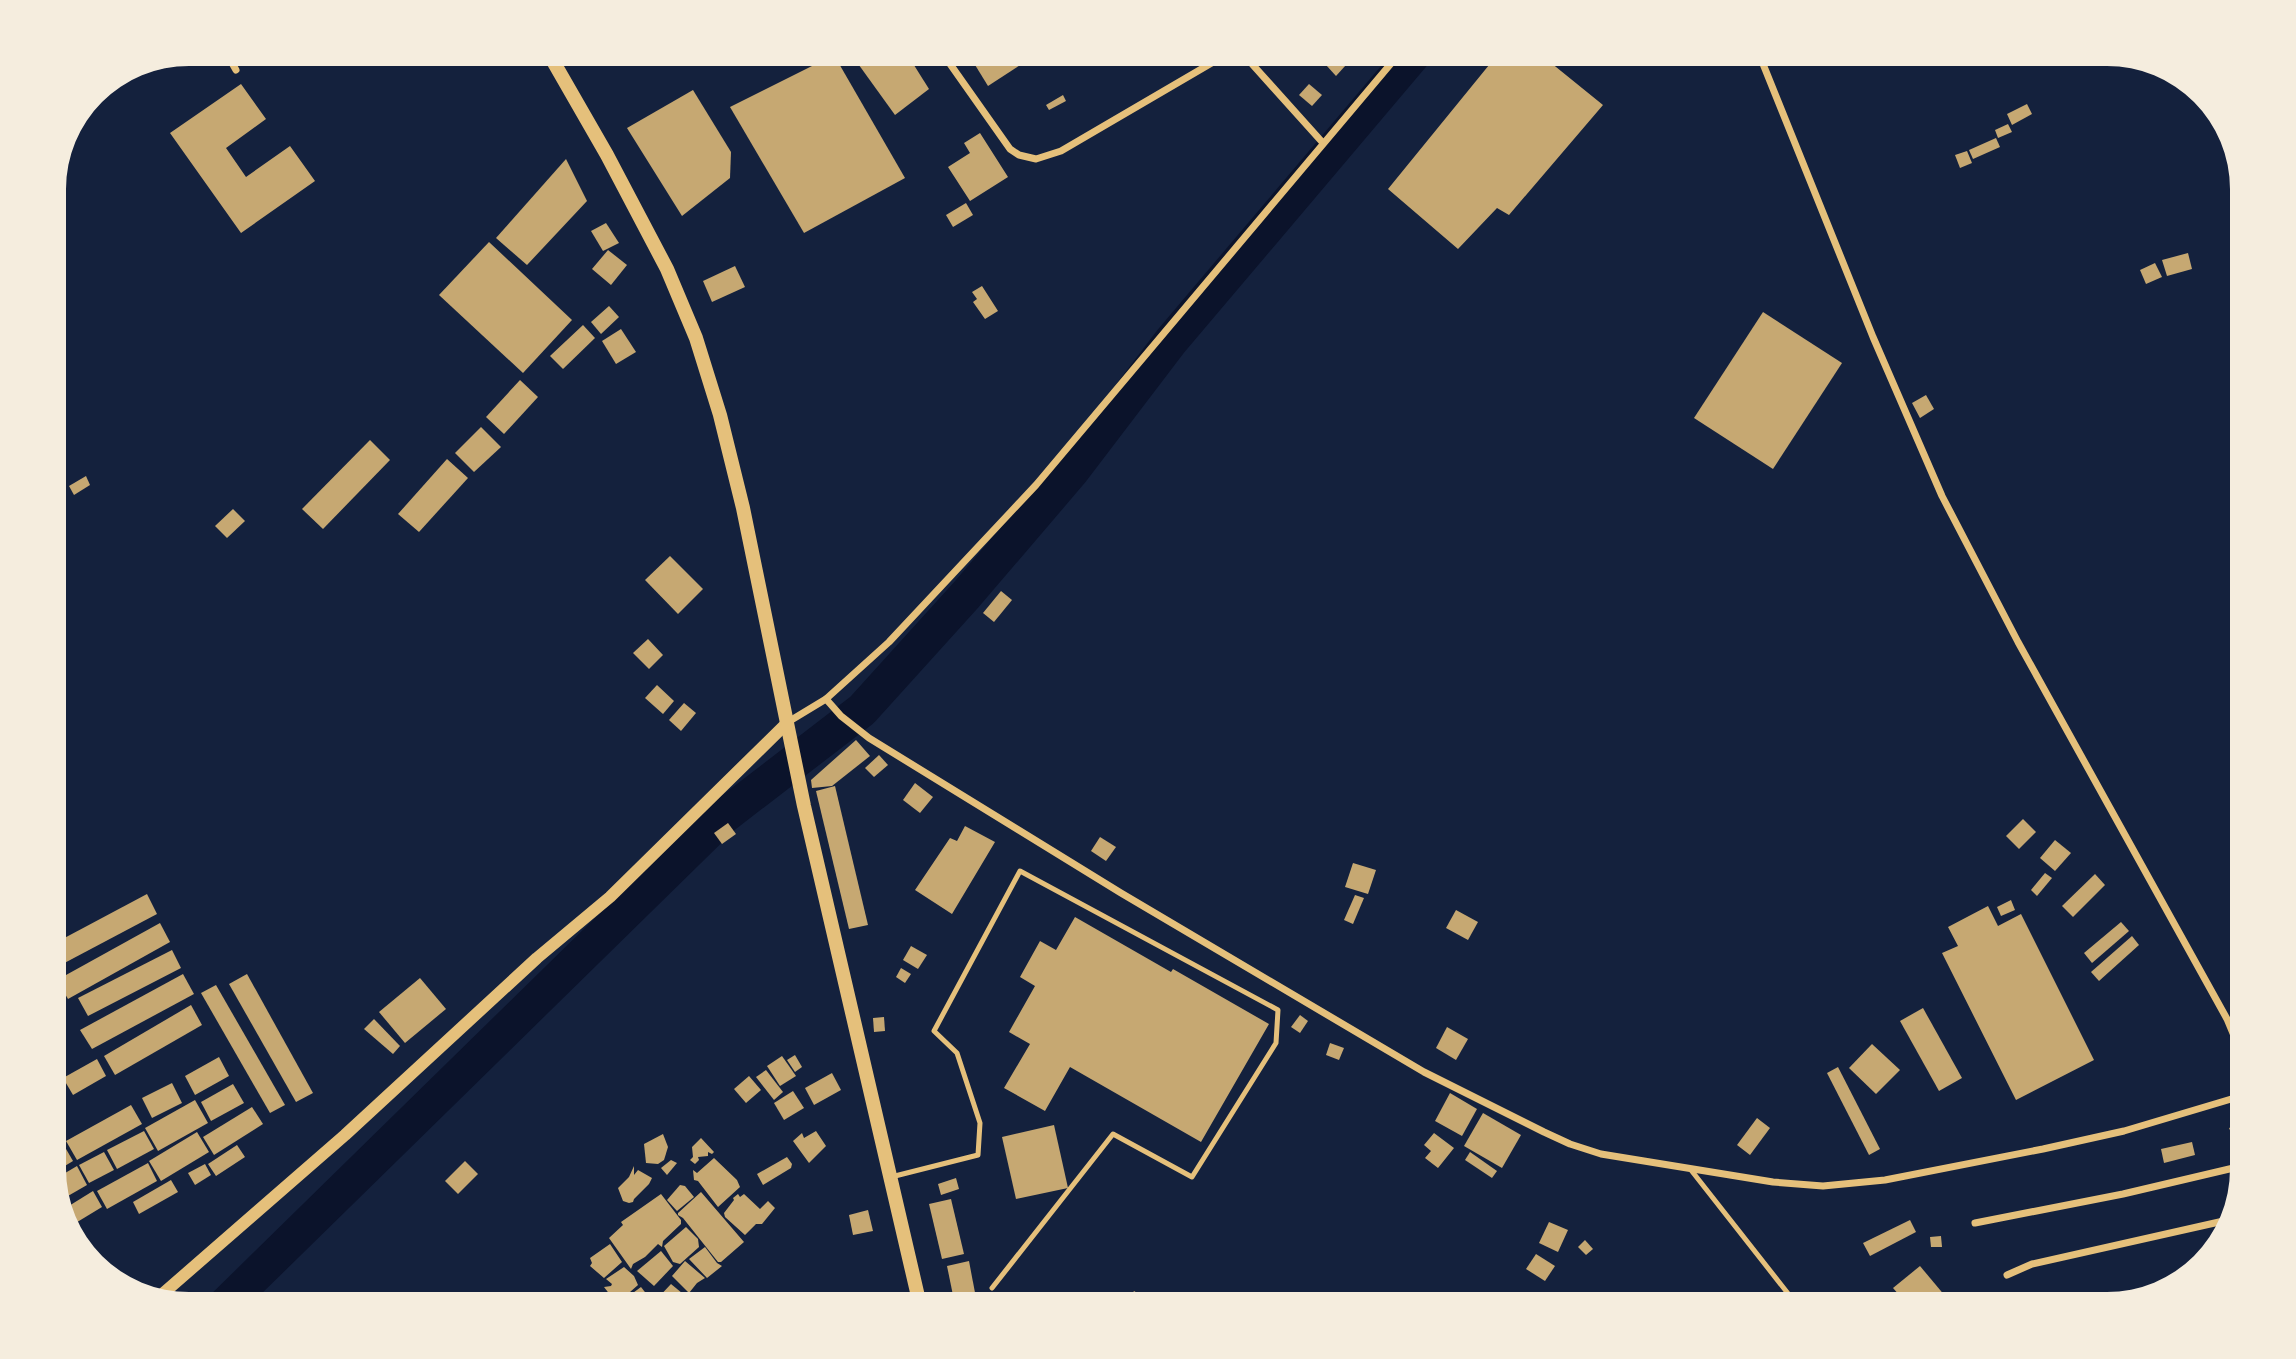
<svg xmlns="http://www.w3.org/2000/svg" width="2296" height="1359" font-family="'DM Sans',sans-serif">
<style>
.lines{fill:none;stroke-linecap:round;stroke-linejoin:round}
.river{stroke:#0b132b;stroke-width:35}
.building{fill:#c6a872}
.service{stroke:#e5c07b;stroke-width:5}
.minor{stroke:#e5c07b;stroke-width:7}
.tertiary{stroke:#e5c07b;stroke-width:12}
.secondary{stroke:#e5c07b;stroke-width:14}
</style>
<rect width="100%" height="100%" fill="#14213d"/>
<g class="lines">
<polyline class="river" points="225,1305 724,816 862,710 966,595 1072,471 1171,341 1414,54"/>
</g>
<g class="building">
<polygon points="851,54 907,54 929,89 895,115"/>
<polygon points="981,54 1037,54 988,86 972,60"/>
<polygon points="1276,54 1294,54 1284,63"/>
<polygon points="1336,54 1356,54 1336,76 1326,65"/>
<polygon points="1498,54 1540,54 1603,105 1509,215 1497,208 1458,249 1388,189"/>
<polygon points="834,55 905,178 804,233 730,107"/>
<polygon points="241,84 266,119 226,148 246,177 290,146 315,181 241,233 170,133"/>
<polygon points="1309,84 1322,95 1312,106 1299,95"/>
<polygon points="693,90 731,152 730,178 682,216 627,128"/>
<polygon points="1063,95 1066,101 1049,110 1046,105"/>
<polygon points="2027,104 2032,114 2012,125 2007,114"/>
<polygon points="2008,124 2012,132 1998,138 1995,130"/>
<polygon points="980,133 1008,177 970,201 948,167 970,153 964,143"/>
<polygon points="1996,138 2000,147 1973,159 1969,150"/>
<polygon points="1967,151 1972,163 1960,168 1955,155"/>
<polygon points="566,159 587,201 527,265 496,238"/>
<polygon points="966,203 973,215 953,227 946,215"/>
<polygon points="606,223 619,243 603,251 591,231"/>
<polygon points="489,242 572,320 523,373 439,295"/>
<polygon points="608,250 627,265 611,285 592,269"/>
<polygon points="2188,253 2192,269 2167,276 2162,260"/>
<polygon points="2155,263 2162,277 2146,284 2140,270"/>
<polygon points="735,266 745,287 712,302 703,281"/>
<polygon points="982,286 998,311 985,319 973,302 977,299 972,292"/>
<polygon points="609,306 619,317 601,334 591,322"/>
<polygon points="1763,312 1842,363 1773,469 1694,418"/>
<polygon points="583,325 595,338 563,369 550,356"/>
<polygon points="621,329 636,352 616,364 602,341"/>
<polygon points="520,380 538,397 504,434 486,417"/>
<polygon points="1926,395 1934,409 1920,418 1912,403"/>
<polygon points="481,427 501,447 474,472 455,453"/>
<polygon points="370,440 390,460 323,529 302,509"/>
<polygon points="447,459 468,478 419,532 398,514"/>
<polygon points="86,476 90,485 74,495 69,486"/>
<polygon points="233,509 245,521 227,538 215,526"/>
<polygon points="670,556 703,589 678,614 645,580"/>
<polygon points="1001,591 1012,600 994,622 983,613"/>
<polygon points="648,639 663,655 649,669 633,653"/>
<polygon points="657,685 674,701 663,714 645,698"/>
<polygon points="684,703 696,713 681,731 669,720"/>
<polygon points="856,740 870,756 832,786 812,788 811,780"/>
<polygon points="879,755 888,765 874,777 865,768"/>
<polygon points="915,783 933,797 920,813 903,800"/>
<polygon points="835,786 868,925 849,929 816,791"/>
<polygon points="2023,819 2036,832 2019,849 2006,836"/>
<polygon points="728,823 736,834 722,844 714,833"/>
<polygon points="965,826 995,842 952,914 915,890 950,838 957,841"/>
<polygon points="1100,837 1116,847 1106,861 1091,851"/>
<polygon points="2055,840 2071,853 2055,871 2040,858"/>
<polygon points="1353,863 1376,870 1368,894 1345,887"/>
<polygon points="2045,873 2052,878 2037,896 2031,890"/>
<polygon points="2095,874 2105,885 2073,917 2062,906"/>
<polygon points="147,894 157,914 55,968 55,943"/>
<polygon points="1355,895 1364,898 1353,924 1344,920"/>
<polygon points="2011,900 2015,910 2001,916 1997,907"/>
<polygon points="1988,906 1998,926 2021,914 2094,1060 2016,1100 1942,953 1958,946 1948,927"/>
<polygon points="1456,910 1478,922 1468,940 1446,928"/>
<polygon points="1075,917 1171,972 1173,969 1269,1024 1201,1142 1070,1067 1045,1111 1004,1088 1030,1044 1009,1032 1035,986 1020,977 1040,941 1056,950"/>
<polygon points="2121,922 2129,931 2092,963 2084,953"/>
<polygon points="160,923 170,942 68,999 57,980"/>
<polygon points="2132,936 2139,945 2099,981 2091,972"/>
<polygon points="911,946 927,955 918,969 903,960"/>
<polygon points="172,950 181,968 88,1016 78,998"/>
<polygon points="901,968 911,974 905,983 896,977"/>
<polygon points="183,974 194,994 92,1049 80,1030"/>
<polygon points="247,974 313,1093 296,1102 229,984"/>
<polygon points="420,978 446,1009 405,1043 379,1012"/>
<polygon points="216,985 285,1105 270,1113 201,993"/>
<polygon points="191,1005 202,1025 115,1075 104,1056"/>
<polygon points="1923,1008 1962,1078 1939,1091 1900,1021"/>
<polygon points="1300,1015 1308,1021 1300,1033 1291,1027"/>
<polygon points="884,1017 885,1031 874,1032 873,1018"/>
<polygon points="374,1019 400,1046 393,1054 364,1029"/>
<polygon points="1447,1027 1468,1039 1456,1060 1436,1048"/>
<polygon points="1330,1043 1344,1048 1339,1060 1326,1055"/>
<polygon points="1872,1044 1900,1070 1876,1094 1849,1068"/>
<polygon points="795,1055 802,1067 795,1072 787,1060"/>
<polygon points="782,1056 796,1076 780,1086 767,1066"/>
<polygon points="219,1057 229,1076 195,1095 185,1076"/>
<polygon points="97,1059 106,1076 73,1095 63,1078"/>
<polygon points="1838,1067 1880,1149 1869,1155 1827,1073"/>
<polygon points="766,1070 783,1092 774,1100 756,1077"/>
<polygon points="832,1073 841,1090 814,1105 805,1088"/>
<polygon points="749,1076 761,1090 746,1103 734,1089"/>
<polygon points="56,1080 65,1095 55,1102 55,1081"/>
<polygon points="172,1083 182,1103 152,1118 142,1098"/>
<polygon points="233,1084 244,1103 211,1121 201,1102"/>
<polygon points="793,1091 804,1108 784,1120 774,1103"/>
<polygon points="1450,1093 1477,1109 1462,1136 1435,1121"/>
<polygon points="195,1100 208,1123 158,1151 145,1128"/>
<polygon points="131,1105 142,1124 77,1160 66,1141"/>
<polygon points="252,1107 263,1124 214,1155 203,1137"/>
<polygon points="1483,1113 1521,1135 1502,1168 1464,1146"/>
<polygon points="1757,1118 1770,1128 1750,1155 1737,1145"/>
<polygon points="2240,1124 2242,1140 2235,1142 2229,1128"/>
<polygon points="1054,1125 1068,1188 1016,1199 1002,1137"/>
<polygon points="144,1131 154,1149 117,1169 107,1150"/>
<polygon points="816,1131 826,1146 809,1163 793,1141 802,1133 804,1138"/>
<polygon points="197,1132 209,1152 161,1181 149,1161"/>
<polygon points="1434,1133 1454,1148 1438,1168 1425,1158 1431,1151 1424,1145"/>
<polygon points="663,1134 668,1147 664,1160 658,1164 646,1163 644,1144"/>
<polygon points="701,1138 714,1152 712,1154 708,1152 708,1156 698,1157 699,1160 695,1164 690,1160 693,1157 692,1147"/>
<polygon points="62,1142 73,1161 55,1172 55,1147"/>
<polygon points="2192,1142 2195,1155 2164,1163 2161,1149"/>
<polygon points="237,1145 245,1157 216,1176 208,1164"/>
<polygon points="104,1152 114,1170 89,1183 79,1165"/>
<polygon points="1470,1152 1497,1171 1492,1178 1465,1160"/>
<polygon points="787,1157 792,1164 791,1168 763,1185 757,1174"/>
<polygon points="714,1158 737,1180 740,1187 718,1207 698,1181 694,1180 693,1170 697,1173"/>
<polygon points="671,1160 677,1163 667,1175 661,1168"/>
<polygon points="465,1161 478,1174 458,1194 445,1181"/>
<polygon points="148,1163 157,1181 107,1209 97,1191"/>
<polygon points="205,1164 211,1175 195,1185 188,1173"/>
<polygon points="77,1166 87,1185 61,1200 55,1179"/>
<polygon points="634,1166 634,1175 638,1170 652,1178 649,1184 634,1199 633,1202 629,1203 623,1201 618,1188 629,1177"/>
<polygon points="956,1178 959,1189 941,1195 938,1184"/>
<polygon points="171,1180 178,1192 139,1214 133,1202"/>
<polygon points="680,1185 685,1186 694,1197 677,1211 667,1200"/>
<polygon points="93,1191 102,1207 69,1227 64,1209"/>
<polygon points="701,1192 744,1242 721,1262 718,1262 683,1218 678,1215 678,1213"/>
<polygon points="661,1194 681,1220 681,1224 663,1241 662,1247 658,1244 645,1257 633,1264 631,1269 609,1238 623,1225 621,1222"/>
<polygon points="738,1194 740,1197 744,1194 760,1209 768,1201 775,1208 762,1224 756,1224 745,1235 725,1217 724,1213 734,1200 733,1198"/>
<polygon points="951,1199 964,1254 942,1259 929,1204"/>
<polygon points="868,1210 873,1231 853,1235 849,1215"/>
<polygon points="1910,1220 1916,1232 1870,1256 1863,1243"/>
<polygon points="1549,1222 1568,1230 1558,1252 1539,1243"/>
<polygon points="686,1227 698,1239 699,1247 680,1264 673,1262 664,1246"/>
<polygon points="1941,1236 1942,1247 1931,1247 1930,1237"/>
<polygon points="1585,1240 1593,1249 1586,1255 1578,1247"/>
<polygon points="610,1244 622,1262 604,1278 590,1266 592,1263 590,1258"/>
<polygon points="705,1247 717,1263 722,1266 707,1278 689,1259"/>
<polygon points="661,1251 673,1266 654,1286 637,1271"/>
<polygon points="1536,1254 1555,1266 1545,1281 1526,1269"/>
<polygon points="685,1261 705,1278 697,1283 689,1293 672,1276"/>
<polygon points="969,1261 976,1298 968,1305 955,1305 947,1266"/>
<polygon points="1920,1266 1951,1303 1949,1305 1908,1305 1893,1288"/>
<polygon points="624,1267 634,1276 638,1285 622,1299 620,1297 617,1304 604,1287 611,1286 612,1284 606,1279"/>
<polygon points="671,1284 688,1298 690,1302 685,1305 660,1305 656,1300"/>
<polygon points="641,1287 655,1305 619,1305 622,1301"/>
<polygon points="1134,1291 1156,1305 1125,1305"/>
</g>
<g class="lines">
<g class="service">
<polyline points="1691,1170 1797,1305"/>
<polyline points="891,1177 978,1155 980,1123 957,1053 934,1031 1020,871 1278,1010 1276,1043 1192,1177 1113,1134 992,1288"/>
</g>
<g class="minor">
<polyline points="227,54 236,70"/>
<polyline points="943,54 1010,149 1019,155 1036,159 1061,151 1227,54"/>
<polyline points="1243,54 1323,143"/>
<polyline points="1759,54 1873,337 1942,496 2018,642 2227,1019 2242,1055"/>
<polyline points="826,699 841,716 869,738 1121,893 1424,1072 1544,1132 1570,1144 1601,1154 1773,1182 1823,1186 1885,1180 2043,1149 2124,1131 2238,1097"/>
<polyline points="788,722 826,699 889,642 1036,485 1399,54"/>
<polyline points="2238,1097 2242,1080"/>
<polyline points="1975,1223 2123,1194 2242,1166"/>
<polyline points="2007,1275 2032,1264 2228,1220"/>
</g>
<polyline class="tertiary" points="159,1297 345,1135 537,958 610,897 788,722"/>
<polyline class="secondary" points="549,54 607,155 667,269 696,338 720,415 743,508 804,806 920,1305"/>
</g>
<path d="M0 0H2296V1359H0ZM189 66H2107A123 123 0 0 1 2230 189V1169A123 123 0 0 1 2107 1292H189A123 123 0 0 1 66 1169V189A123 123 0 0 1 189 66Z" fill="#f5edde" fill-rule="evenodd"/>
</svg>
